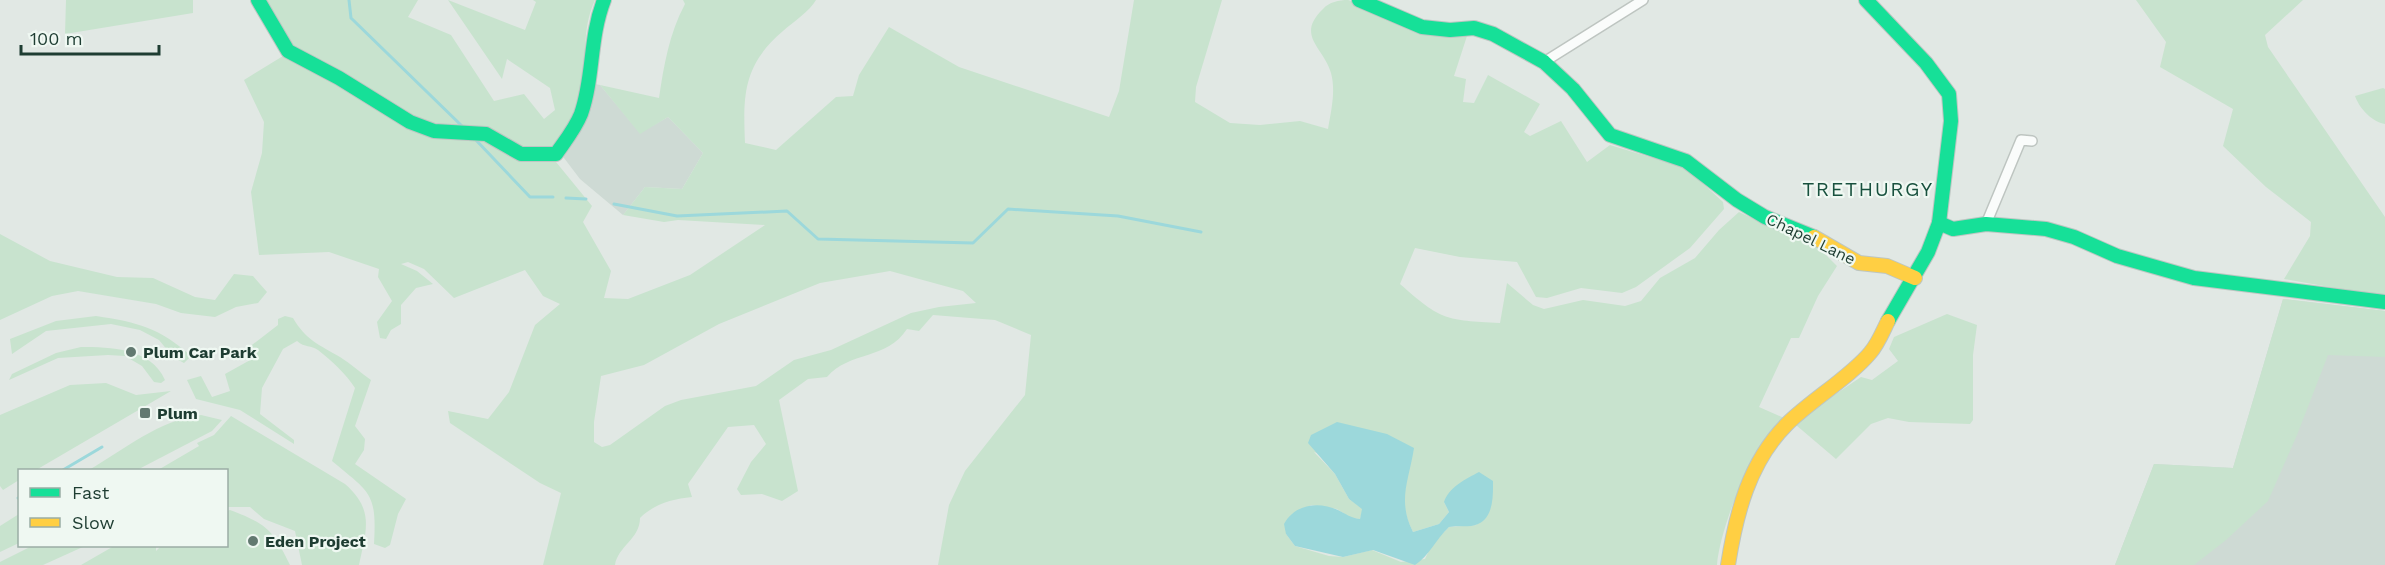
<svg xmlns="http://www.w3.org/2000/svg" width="2385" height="565" font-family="'Work Sans',sans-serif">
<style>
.built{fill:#cedad4}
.green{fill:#c8e3ce;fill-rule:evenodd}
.water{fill:#9cd8db}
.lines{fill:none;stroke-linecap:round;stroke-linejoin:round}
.stream{stroke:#9cd8db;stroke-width:3}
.street-casing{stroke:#bec5c1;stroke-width:12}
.fast-casing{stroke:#bdc6c2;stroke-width:16}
.slow-casing{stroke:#bdc6c2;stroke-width:16}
.street{stroke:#fafcfb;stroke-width:9}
.fast{stroke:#16e098;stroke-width:14}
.slow{stroke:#ffcf43;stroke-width:14}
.poi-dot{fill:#627970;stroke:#eff8f2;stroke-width:2}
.labels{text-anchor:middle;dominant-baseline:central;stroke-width:4.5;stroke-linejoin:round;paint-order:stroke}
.street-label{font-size:16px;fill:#1e3d32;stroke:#eff8f2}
.poi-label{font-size:16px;font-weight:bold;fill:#1e3d32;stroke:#eff8f2;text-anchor:start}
.quarter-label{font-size:20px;letter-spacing:1.5px;fill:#18513e;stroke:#eff8f2}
</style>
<rect width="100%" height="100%" fill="#e1e8e4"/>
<g class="built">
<polygon points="595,84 600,85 640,133 668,117 703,153 682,189 645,187 623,215 580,179 561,154 576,138 591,102"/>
<polygon points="2283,299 2385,311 2385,565 2115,565 2154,464 2233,468"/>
</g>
<g class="green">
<polygon points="66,0 193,0 193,13 65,34"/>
<path d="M266 0H418L408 17 451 35 494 101 524 94 544 119 555 110 550 88 507 59 502 79 448 0 525 30 536 2 533 0H595C581 30 587 60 584 92 581 114 567 133 555 151H547L592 206 583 222 611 271 604 298 628 299 690 275 765 225 678 220 664 222 623 215 645 187 682 189 703 153 668 117 640 134 600 85 659 98C664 65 669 34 685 4L683 0H816C810 11 793 22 783 31 743 65 743 95 745 143L776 150 836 97 853 96 859 75 889 27 959 67 1109 117 1119 91 1134 0H1222L1196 87 1195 102 1230 123 1260 125 1300 121 1328 129C1331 111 1336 91 1331 73 1324 47 1295 36 1323 9 1329 2 1339 0 1348 0 1357 2 1365 9 1374 12 1404 23 1435 35 1467 36L1454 76 1466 79 1463 102 1474 103 1488 75 1540 104 1524 132 1530 136 1561 121 1587 162 1610 145 1686 168 1723 202 1724 209 1690 248 1636 287 1622 293 1581 288 1547 298 1536 297 1517 262 1460 257 1415 248 1400 284C1442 321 1445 320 1500 323L1507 283 1533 305 1544 309 1583 300 1625 306 1641 301 1660 278 1695 258 1719 230 1739 212 1784 233 1822 246V251L1837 266 1818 296 1799 338H1791L1759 407 1784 418C1776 428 1766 437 1760 447 1743 472 1719 535 1717 565H938L949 505 965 471 1025 395 1031 335 995 320 933 315 919 331 907 329C887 360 849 351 827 377L808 379 779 400 798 491 782 501 762 494 741 495 737 489 751 462 766 444 754 425 728 427 688 484 692 497C672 499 654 504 640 518 640 539 618 546 615 565H543L561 493 540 483 450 423 448 411 488 419 509 392 535 325 560 304 543 296 525 270 454 298 424 269 408 262 401 264 417 271 433 284 416 288 401 305V324L391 330 386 339 380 338 377 322 392 301 378 277 379 269 329 252 259 255 251 192 262 153 264 122 244 80 283 56H303L294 47ZM890 271 963 291 976 303 939 307 911 313 831 350 794 360 756 386 681 400 665 406 610 445 602 447 594 442V422L601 376 644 365 719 324 820 283ZM1314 452 1406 485C1402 503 1405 516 1413 532L1439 524 1449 512 1444 502 1477 525 1449 527 1432 544 1425 559 1401 562 1372 550 1343 557 1329 556 1295 546 1286 534 1311 505 1337 509 1351 518 1360 519 1363 509 1349 499 1335 474Z"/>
<polygon points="2136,0 2303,0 2265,35 2268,47 2385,217 2385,297 2284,279 2310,236 2311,222 2266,187 2223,146 2233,109 2160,67 2166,42"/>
<path d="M2383 88 2385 89V124C2372 122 2359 108 2355 96Z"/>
<polygon points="0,234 50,261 117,277 153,278 195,297 215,300 234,274 253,276 267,292 258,303 236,307 215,317 181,313 156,304 78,291 52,296 0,320"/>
<polygon points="2283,299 2385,311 2385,357 2328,355 2297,435 2268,501 2226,540 2194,565 2115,565 2154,464 2233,468"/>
<polygon points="1947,314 1977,325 1973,355 1973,420 1970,424 1909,422 1888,418 1871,424 1836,459 1796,425 1821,404 1861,377 1872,380 1898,361 1889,349 1894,337"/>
<path d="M96 316C137 322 160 328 191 356L184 363 173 357 159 340 140 330 111 324 46 331 12 354 10 339 56 321Z"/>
<path d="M285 316 293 318C305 339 319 345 340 357 351 364 361 373 371 380L355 426 365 439 364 450 355 464 406 499 398 514 390 545 385 548 374 544C377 492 370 493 332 461L355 388C346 374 331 360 318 350 311 345 305 348 297 341L283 349 262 388 260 414 294 440V444L240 410 196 399 187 380 201 376 212 397 230 391 225 374 252 359 248 348 278 325V319Z"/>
<path d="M81 347C110 347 151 348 165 380L161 383 154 382 142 366 125 356 108 355 58 358 9 380 12 374 56 353Z"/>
<polygon points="106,383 136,395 171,391 36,470 20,470 19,480 3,490 0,486 0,415 70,385"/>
<path d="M201 415 222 420 212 431 137 470H89C125 449 159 420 201 415Z"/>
<path d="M231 416 345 484C375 510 366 531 359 565H302L295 531 264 519 250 507H227L226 470H158L199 446 197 443 214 435Z"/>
<path d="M230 510C267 524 273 530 290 565H81L114 546H156V551L161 546H226L227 511Z"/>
<polygon points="19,514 19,543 0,552 0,526"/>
<polygon points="32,546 85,546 43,565 0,565 0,562"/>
</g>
<path class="water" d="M1337 422 1387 434 1414 448C1409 481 1397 500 1413 532L1439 524 1449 512 1444 502C1449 487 1466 479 1479 472L1493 481C1493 495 1494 517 1478 524 1470 528 1457 525 1449 527 1436 539 1429 556 1415 565L1373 550 1343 557 1295 546 1286 534 1284 524C1295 504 1318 501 1338 510 1346 514 1351 518 1360 519L1362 509 1349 499 1335 474 1308 443 1311 435Z"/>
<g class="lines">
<g class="stream">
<polyline points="349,0 351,18 463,127"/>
<polyline points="474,138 530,197 553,197"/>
<polyline points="566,198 586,199"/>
<polyline points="614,204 677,216 787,211 818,239 973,243 1008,209 1118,216 1201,232"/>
<polyline points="63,470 102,447"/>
<polyline points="18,498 20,497"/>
</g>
<defs>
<g id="street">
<polyline points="1544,62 1643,0"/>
<polyline points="1986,224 2021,140 2032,141"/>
</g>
<g id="fast">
<path d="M258 0 288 51 339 78 410 122 434 131 486 134 521 154H556C565 141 575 129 581 114 594 77 589 39 604 0"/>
<polyline points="1359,0 1422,27 1450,30 1474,28 1493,34 1544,62 1573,89 1610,135 1686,161 1737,200 1765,217 1814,237"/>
<polyline points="1866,0 1926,63 1949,94 1951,121 1939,223 1928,252 1888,321"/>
<polyline points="1939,223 1953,229 1986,224 2046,229 2074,237 2117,256 2194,278 2385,302"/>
</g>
<g id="slow">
<polyline points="1814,237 1859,263 1887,266 1915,278"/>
<path d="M1728 565C1736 514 1749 462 1787 424 1810 401 1850 377 1870 353 1878 344 1883 331 1888 321"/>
</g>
</defs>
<use href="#street" class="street-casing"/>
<use href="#fast" class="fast-casing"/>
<use href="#slow" class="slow-casing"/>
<use href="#street" class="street"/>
<use href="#fast" class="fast"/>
<use href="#slow" class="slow"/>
</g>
<g class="poi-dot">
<circle cx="131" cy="352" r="6"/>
<rect x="139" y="407" width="12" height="12" rx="3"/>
<circle cx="253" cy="541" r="6"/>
</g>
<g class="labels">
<g class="street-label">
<text transform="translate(1811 239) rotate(26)">Chapel Lane</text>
</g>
<g class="poi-label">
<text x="143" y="352">Plum Car Park</text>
<text x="157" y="413">Plum</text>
<text x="265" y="541">Eden Project</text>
</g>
<g class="quarter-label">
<text x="1868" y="189">TRETHURGY</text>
</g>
</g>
<rect x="18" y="469" width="210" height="78" fill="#eff8f2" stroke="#9bada5" stroke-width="1.5"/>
<rect x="30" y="488" width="30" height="9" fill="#16e098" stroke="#9bada5" stroke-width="1.5"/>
<text x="72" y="499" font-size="18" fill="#1e3d32">Fast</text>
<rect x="30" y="518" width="30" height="9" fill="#ffcf43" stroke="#9bada5" stroke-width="1.5"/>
<text x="72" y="529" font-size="18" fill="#1e3d32">Slow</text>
<path d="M21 45v9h138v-9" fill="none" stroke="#1e3d32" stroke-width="3"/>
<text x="30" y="45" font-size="18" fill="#1e3d32" stroke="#eff8f2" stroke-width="4.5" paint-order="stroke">100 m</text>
</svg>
